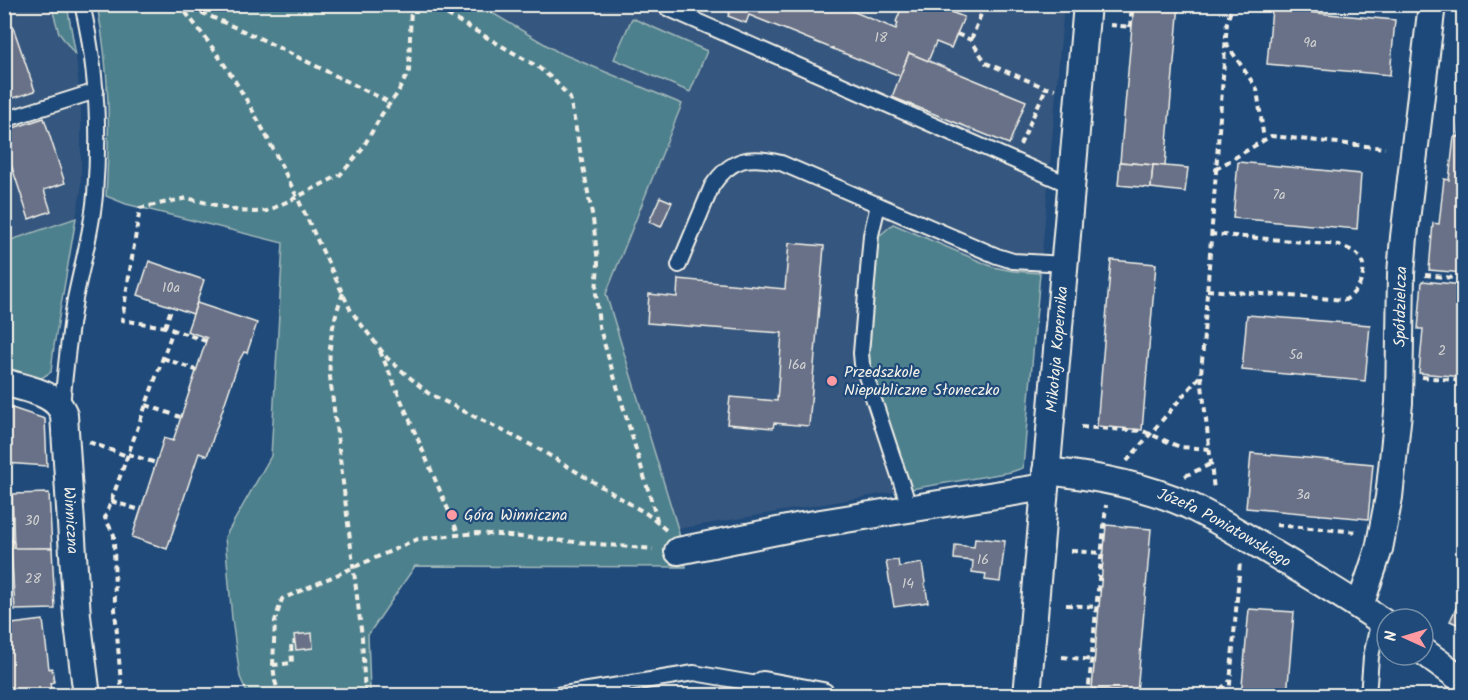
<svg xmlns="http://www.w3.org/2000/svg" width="1468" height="700" font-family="Kalam,sans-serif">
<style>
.built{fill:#35567e}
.green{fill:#4e808d;stroke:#a1b8ba;stroke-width:1.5}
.building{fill:#677187;stroke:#f4f1e8;stroke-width:1.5}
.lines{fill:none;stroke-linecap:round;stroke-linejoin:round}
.lane-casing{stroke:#f4f1e8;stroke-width:18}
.street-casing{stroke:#f4f1e8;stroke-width:30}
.path{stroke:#f4f1e8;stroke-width:4;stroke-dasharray:6 4.5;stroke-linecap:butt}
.lane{stroke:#1f4a7a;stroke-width:14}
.street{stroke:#1f4a7a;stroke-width:26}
.poi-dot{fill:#ff9aa2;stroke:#1f4a7a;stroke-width:2}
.labels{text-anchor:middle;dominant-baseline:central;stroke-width:4.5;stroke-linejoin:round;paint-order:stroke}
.number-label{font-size:14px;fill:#d1d1d0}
.street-label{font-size:16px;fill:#f4f1e8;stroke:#1f4a7a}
.poi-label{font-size:16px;fill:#f4f1e8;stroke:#1f4a7a;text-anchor:start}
</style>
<rect width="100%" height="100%" fill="#1f4a7a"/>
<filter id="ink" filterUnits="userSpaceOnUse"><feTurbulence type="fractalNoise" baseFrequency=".0167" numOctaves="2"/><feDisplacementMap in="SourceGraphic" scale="12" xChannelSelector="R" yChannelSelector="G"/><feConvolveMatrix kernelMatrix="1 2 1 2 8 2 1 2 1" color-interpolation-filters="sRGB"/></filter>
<g filter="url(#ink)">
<g class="built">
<polygon points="4,5 51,5 59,33 76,56 81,108 81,191 76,218 5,242"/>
<polygon points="479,5 1064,5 1023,468 1011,472 678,529 606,294 682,104 558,52"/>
</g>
<g class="green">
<polygon points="51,5 67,5 76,56 59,33"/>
<path d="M97 5H479L558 52 682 104 606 294 678 529 686 567 415 566 368 635 370 690 374 695H248L240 677 232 619 225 537 271 456 283 243 126 204 106 196C110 128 110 72 97 5Z"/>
<polygon points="632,18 707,51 690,92 614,59"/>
<polygon points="76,218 54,346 51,372 40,379 5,368 5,242"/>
<polygon points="893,224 993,267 1013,271 1040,273 1023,468 1011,472 911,489 867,356 877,238"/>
</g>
<g class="building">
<polygon points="733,4 835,4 896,29 898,23 896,22 903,4 951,4 948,11 964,17 951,48 936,42 928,61 909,53 900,76 749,15 746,23 728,16"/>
<polygon points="1134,4 1179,4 1165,166 1120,162"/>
<polygon points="1272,9 1395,20 1390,75 1267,64"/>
<polygon points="13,27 35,91 4,101 4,29"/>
<polygon points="909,53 1026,101 1009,144 892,97"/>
<polygon points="1464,92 1464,137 1459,137"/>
<polygon points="44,118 65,183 44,190 51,211 29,219 4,143 4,131"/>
<polygon points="1454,137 1464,137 1464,273 1429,270 1433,223 1439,224 1444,179 1449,180"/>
<polygon points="1120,162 1153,165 1151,188 1118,185"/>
<polygon points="1238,162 1361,174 1357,229 1233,218"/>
<polygon points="1153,165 1188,168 1185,192 1151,188"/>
<polygon points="660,197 672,202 661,227 649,222"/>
<polygon points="789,243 824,246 809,426 774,423 773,428 727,424 730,397 777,401 782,333 647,323 649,294 677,297 678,279 785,289"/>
<polygon points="1111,260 1156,264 1142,430 1097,426"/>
<polygon points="149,261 204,280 193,314 138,295"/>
<polygon points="1422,281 1464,285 1464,377 1419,373 1423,329 1418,329"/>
<polygon points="197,303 257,323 247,353 244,352 239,361 207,456 199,453 167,549 132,537 164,438 173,441 207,338 187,331"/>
<polygon points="1247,315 1370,325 1365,381 1242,370"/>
<polygon points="6,406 45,419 47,466 5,463"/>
<polygon points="1251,453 1373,464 1368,519 1246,508"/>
<polygon points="49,493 52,548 14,549 12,494"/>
<polygon points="1106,525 1151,529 1137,693 1092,689"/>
<polygon points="4,531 14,543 14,549 4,549"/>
<polygon points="975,538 1005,541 1000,582 985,580 986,574 972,572 973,561 954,559 955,545 974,547"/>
<polygon points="11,548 52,548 55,609 15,610"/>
<polygon points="898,560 899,567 922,563 928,602 894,607 886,561"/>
<polygon points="1461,598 1464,599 1464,627 1450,621"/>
<polygon points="1249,609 1294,612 1287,696 1241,696"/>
<polygon points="43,620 49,669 52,668 54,682 50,683 52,696 5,696 4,625"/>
<polygon points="312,633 313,648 296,650 294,635"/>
<polygon points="188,688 190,696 157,696"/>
<polygon points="1092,689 1137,693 1169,696 1091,696"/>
</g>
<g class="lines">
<defs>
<g id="lane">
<polyline points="667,8 1072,186"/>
<polyline points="4,120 96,91"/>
<polyline points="878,205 871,235 861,353 862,364 905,494 908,509"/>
<path d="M679 265 712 186C731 158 749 155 781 163L997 256 1013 261 1065 264"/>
<path d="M62 407C65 371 69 335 75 299 82 265 92 230 95 195 100 131 97 67 82 4"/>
<polyline points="551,696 694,673 763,685"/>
<polyline points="1368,696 1371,657 1379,619"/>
</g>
<g id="street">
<path id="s1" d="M4 382C25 389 57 392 64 415L77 616 87 696"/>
<path id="s2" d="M1046 471C1094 476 1144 485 1188 505 1223 522 1257 544 1291 564 1323 584 1356 603 1387 625"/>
<polyline points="678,551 802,526 1045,487"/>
<path id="s3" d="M1360 606 1379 549 1389 497 1399 403 1401 274 1404 237 1432 4"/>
<polyline points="1423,651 1464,681"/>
<polyline points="763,685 822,696"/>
<path id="s4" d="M1027 696 1087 4"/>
</g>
</defs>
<use href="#lane" class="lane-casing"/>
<use href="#street" class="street-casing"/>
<g class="path">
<path d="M179 4C201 32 223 60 241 91 262 125 279 161 297 197L340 175 361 151 382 114 397 94 409 71 411 4"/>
<polyline points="182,4 257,37 391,103"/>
<polyline points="429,4 538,67 555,81 570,98 593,219 598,263 596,293 599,326 658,523"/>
<polyline points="1110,25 1132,27"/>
<polyline points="1130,27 1132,4"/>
<polyline points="957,34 971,40 986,63 1046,88 1055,89"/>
<polyline points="971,40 985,4"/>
<polyline points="1226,43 1257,89 1264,140"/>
<polyline points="1020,145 1046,88"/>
<polyline points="1216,169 1271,136 1385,148"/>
<polyline points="1425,275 1464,279"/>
<path d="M1207 290 1345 300C1361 290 1373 264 1353 251 1349 249 1343 247 1339 245L1211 234"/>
<path d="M343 293C332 323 328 345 330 377L362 637 365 696"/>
<polyline points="165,327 172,306"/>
<polyline points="206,341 165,327 122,320 140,208 187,198 239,211 254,212 267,211 297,197 351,311 387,358 428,393 537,448 647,514 666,530"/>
<polyline points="380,351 459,535"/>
<polyline points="163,358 196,370"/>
<polyline points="1201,376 1214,490"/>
<polyline points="1422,377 1464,381"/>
<polyline points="146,405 180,417"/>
<polyline points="1081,427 1143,431 1180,447 1210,449"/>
<polyline points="89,442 127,456"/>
<polyline points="128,454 156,463"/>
<polyline points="1127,461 1201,375 1227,22 1233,4"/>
<polyline points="1185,476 1211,464"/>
<polyline points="111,501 140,510"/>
<polyline points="1276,525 1359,532"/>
<polyline points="1071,551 1104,553"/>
<polyline points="1066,605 1099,607"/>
<polyline points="1062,657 1095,660"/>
<polyline points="273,665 275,621 282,599 418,539 477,533 653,549"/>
<polyline points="122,696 115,609 114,535 105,518 173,330"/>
<polyline points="280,696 275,681 273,665 292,663 291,642 295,642"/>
<polyline points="1088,696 1106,505"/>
<polyline points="1212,696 1230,681"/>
<polyline points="1229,696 1240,562"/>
</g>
<use href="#lane" class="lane"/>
<use href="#street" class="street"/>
</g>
</g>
<g class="poi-dot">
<circle cx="832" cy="381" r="6"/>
<circle cx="452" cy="515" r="6"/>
</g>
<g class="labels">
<g class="number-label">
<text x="881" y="38">18</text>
<text x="1310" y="43">9a</text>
<text x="1279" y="195">7a</text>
<text x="171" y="288">10a</text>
<text x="1442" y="351">2</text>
<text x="1296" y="355">5a</text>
<text x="797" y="365">16a</text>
<text x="1303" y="495">3a</text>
<text x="32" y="521">30</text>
<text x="983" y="560">16</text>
<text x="33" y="579">28</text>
<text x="908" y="584">14</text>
</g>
<g class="street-label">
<text stroke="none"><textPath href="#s3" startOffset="304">Spółdzielcza</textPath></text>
<text stroke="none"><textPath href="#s4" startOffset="348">Mikołaja Kopernika</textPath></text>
<text stroke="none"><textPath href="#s1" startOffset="177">Winniczna</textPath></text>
<text stroke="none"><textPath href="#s2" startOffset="189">Józefa Poniatowskiego</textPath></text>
</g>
<g class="poi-label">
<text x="844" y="372">Przedszkole<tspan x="844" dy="18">Niepubliczne Słoneczko</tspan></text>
<text x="464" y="515">Góra Winniczna</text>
</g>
</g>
<rect width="1468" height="700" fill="none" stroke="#1f4a7a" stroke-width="24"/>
<rect x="12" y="12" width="1444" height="676" fill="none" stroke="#f4f1e8" stroke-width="2" filter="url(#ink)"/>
<g transform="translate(1405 637) rotate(274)"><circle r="28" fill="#1f4a7a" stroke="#748da6" stroke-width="1.5"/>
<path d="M0-4.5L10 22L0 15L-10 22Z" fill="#ff9aa2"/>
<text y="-9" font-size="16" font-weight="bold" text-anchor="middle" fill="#f4f1e8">N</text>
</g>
</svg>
